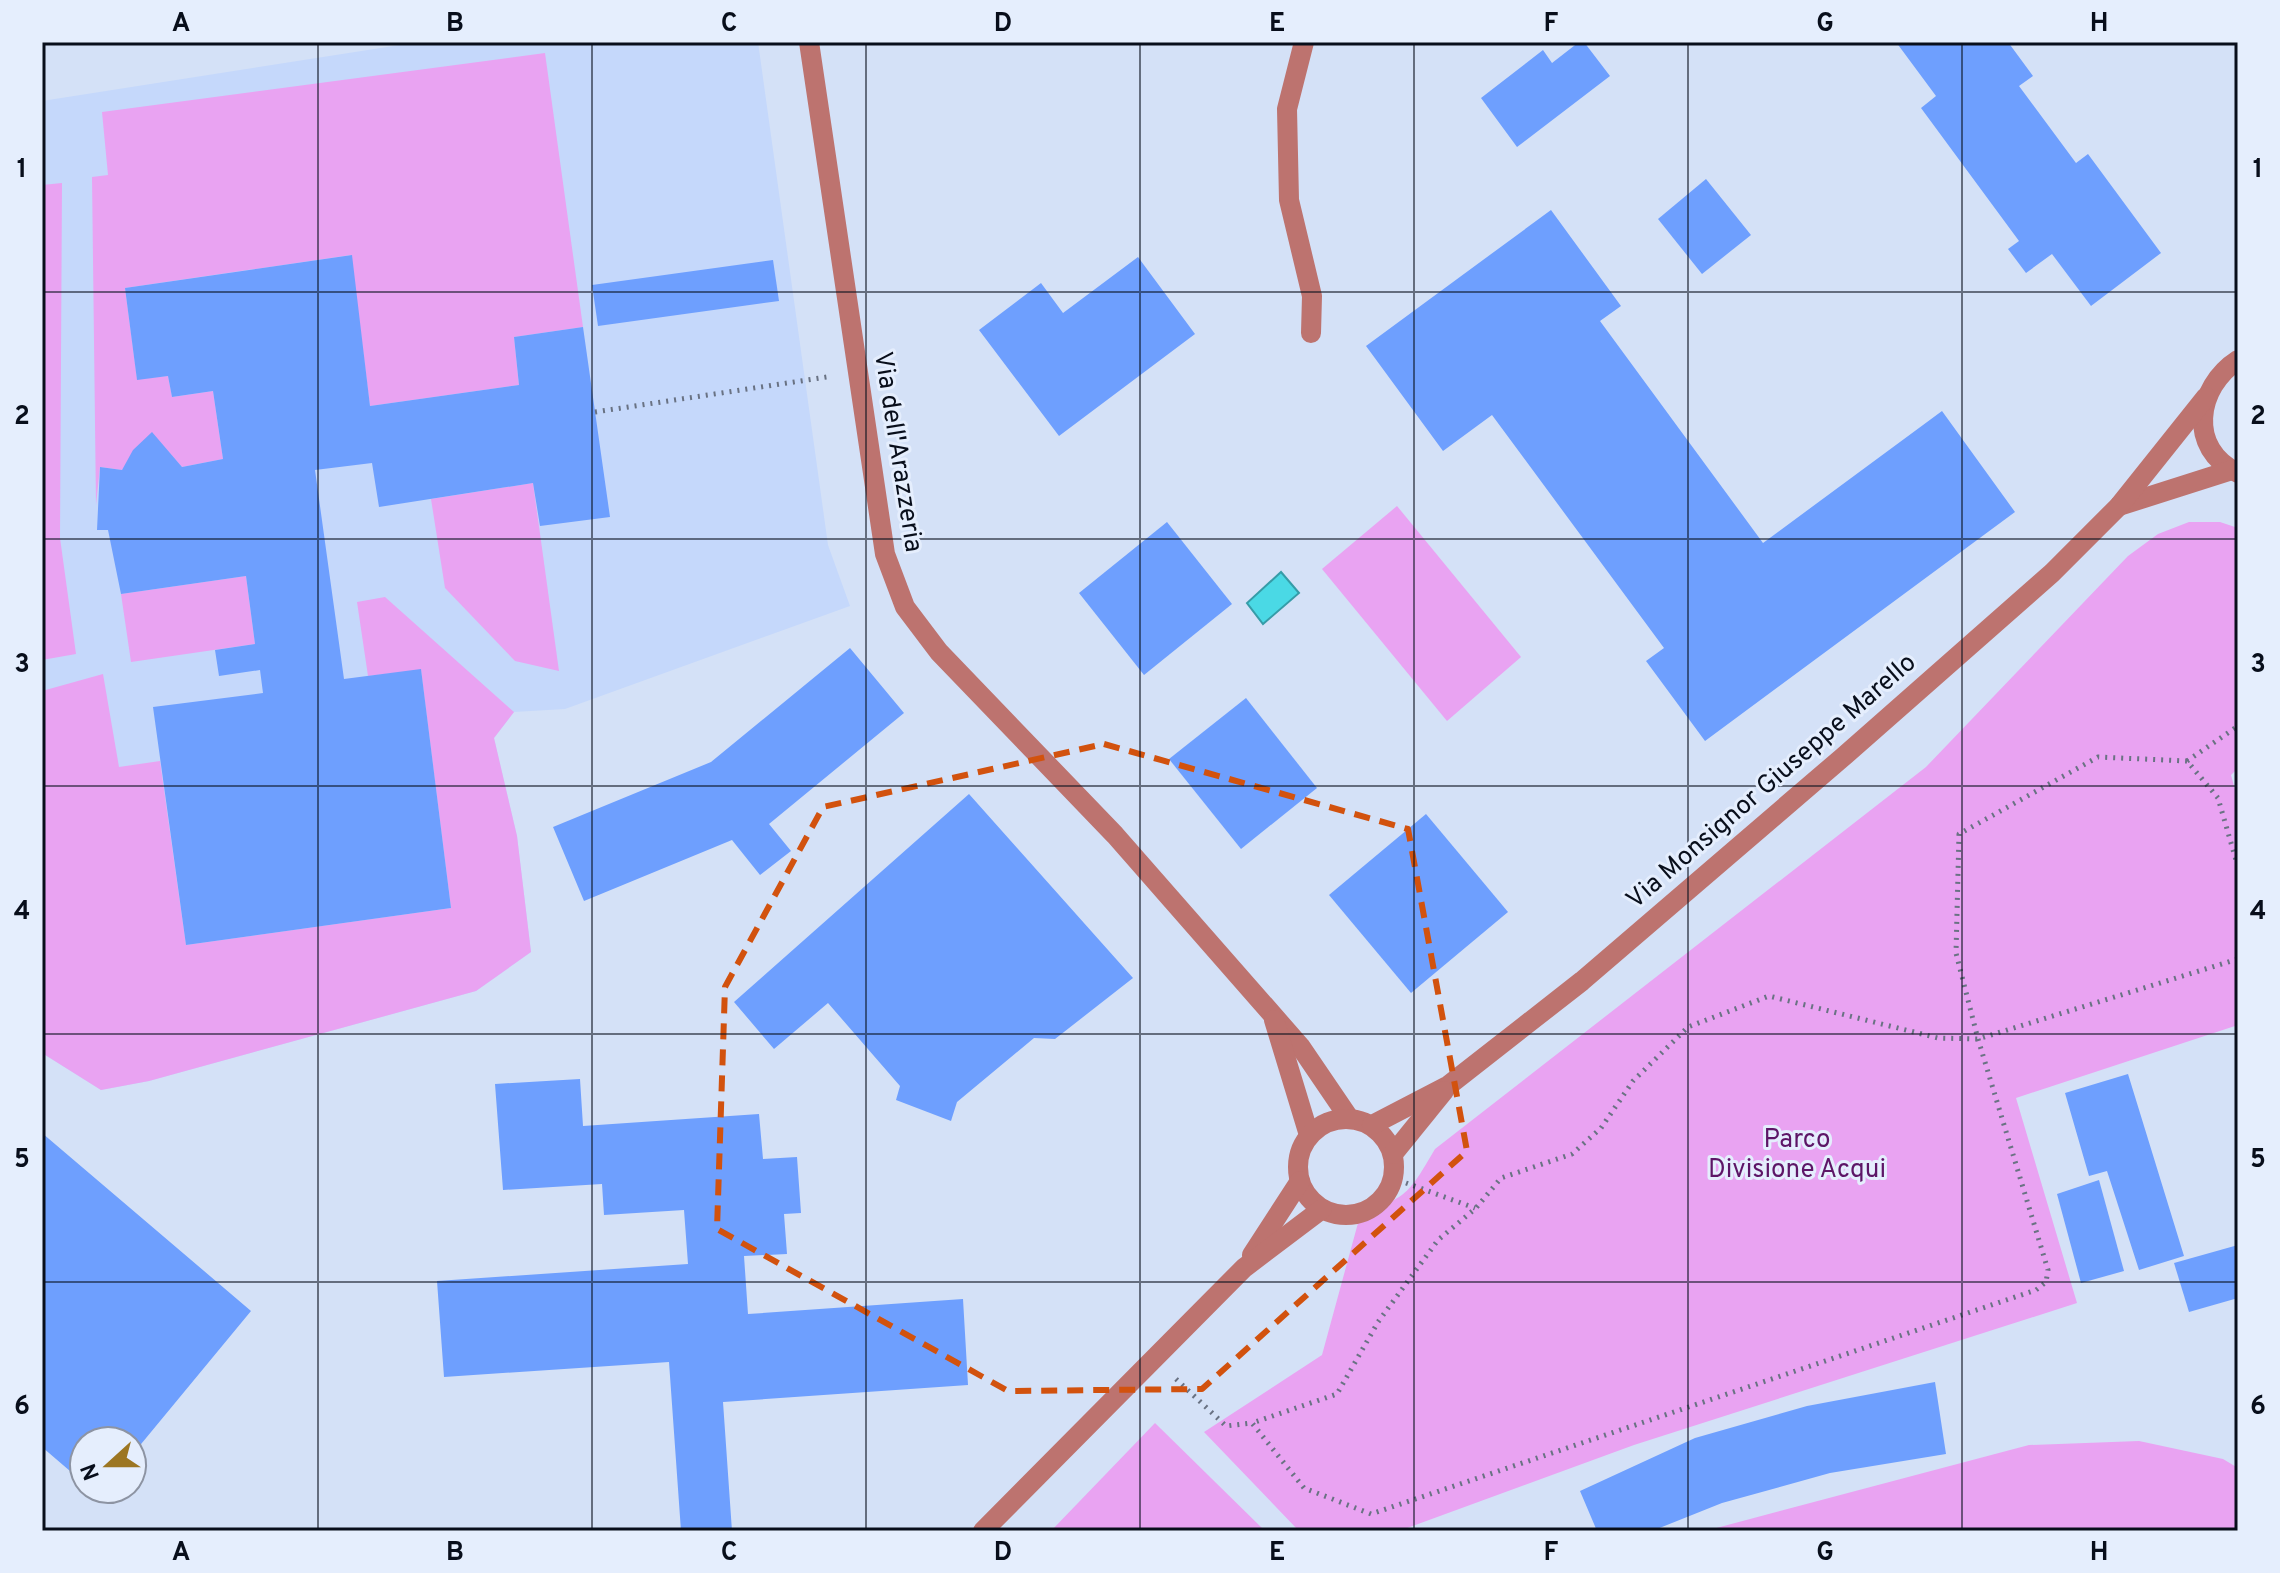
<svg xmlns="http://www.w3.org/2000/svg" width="2280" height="1573" font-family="Overpass,sans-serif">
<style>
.built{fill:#c5d8fb}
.green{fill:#e9a3f2}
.water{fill:#4ad9e5;stroke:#369ca8;stroke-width:2}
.building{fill:#6e9ffe}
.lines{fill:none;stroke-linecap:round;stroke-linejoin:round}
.path{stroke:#697283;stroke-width:5;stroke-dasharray:2 6;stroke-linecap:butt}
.minor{stroke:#bd736f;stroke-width:20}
.marked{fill:none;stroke:#d2520e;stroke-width:6;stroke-dasharray:16 10;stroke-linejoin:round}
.grid{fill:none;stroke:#080e1b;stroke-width:2;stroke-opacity:0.55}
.labels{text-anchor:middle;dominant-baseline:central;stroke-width:6;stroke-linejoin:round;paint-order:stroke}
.street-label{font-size:26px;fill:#080e1b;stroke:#e5eefd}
.park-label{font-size:26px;fill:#5d1567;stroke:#e5eefd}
.neatline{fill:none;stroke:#080e1b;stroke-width:3}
.grid-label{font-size:26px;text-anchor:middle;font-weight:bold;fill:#080e1b}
</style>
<rect width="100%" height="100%" fill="#d4e1f7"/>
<polygon class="built" points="419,42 758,42 828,545 850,606 565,709 514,712 494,738 517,836 531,952 476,991 149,1081 101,1090 42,1053 42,101"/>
<g class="green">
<polygon points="545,53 583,327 514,337 519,385 370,406 351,255 125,288 137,379 168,376 172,397 213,391 223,459 182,467 152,433 122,470 100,467 96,505 92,177 108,175 102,112"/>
<polygon points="62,183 60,538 76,654 42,660 42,185"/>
<polygon points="533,483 559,671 515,661 445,588 431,499"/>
<polygon points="1397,506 1521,657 1447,721 1322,569"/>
<path d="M2189 522H2220L2238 528V768L2231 775 2238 801V1025L2016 1098 2077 1303 1634 1445 1399 1531H1299L1204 1432 1322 1355 1361 1212C1409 1199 1411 1189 1435 1149L1926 767 2128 556 2158 534Z"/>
<polygon points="246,576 255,644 131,662 121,594"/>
<polygon points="385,597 514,712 494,738 517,836 531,952 476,991 149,1081 101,1090 42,1053 42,691 103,674 119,767 160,761 186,945 451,908 421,670 368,676 357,602"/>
<polygon points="1155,1423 1265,1531 1051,1531"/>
<polygon points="2139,1441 2223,1459 2238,1468 2238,1531 1705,1531 2029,1445"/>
</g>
<polygon class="water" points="1281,572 1299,593 1263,624 1247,603"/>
<g class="building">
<polygon points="1579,42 1584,42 1610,76 1517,147 1481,98 1543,50 1552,63"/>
<polygon points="1896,42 2008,42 2033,76 2019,86 2076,163 2088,154 2161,253 2091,306 2052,254 2026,273 2008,249 2019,241 1921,108 1936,96"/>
<polygon points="1706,179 1751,235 1702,274 1658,219"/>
<polygon points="1551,210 1621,306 1600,321 1763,543 1942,411 2015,512 1705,741 1646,661 1664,648 1492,415 1443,451 1366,346"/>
<polygon points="352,255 370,406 519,385 514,337 583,327 610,517 540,526 533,483 379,507 372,463 315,470 344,679 421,669 451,908 186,945 153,707 263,693 260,670 219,676 215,650 255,644 246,576 121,594 108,530 97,530 100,467 122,470 133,450 152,432 182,467 223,459 213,391 172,397 168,376 137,380 125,288"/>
<polygon points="1138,257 1195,334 1059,436 979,330 1041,283 1063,313"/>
<polygon points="773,260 779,301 598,326 592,285"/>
<polygon points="1167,522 1232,604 1144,675 1079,593"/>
<polygon points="850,648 904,713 769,824 791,851 760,875 732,840 584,901 553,827 711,762"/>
<polygon points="1246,698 1317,788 1241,849 1169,759"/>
<polygon points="969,794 1133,978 1055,1039 1034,1038 957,1102 951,1121 896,1100 900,1086 828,1003 774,1049 734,1002"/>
<polygon points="1426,814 1508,912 1411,993 1329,895"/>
<polygon points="2128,1074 2184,1256 2139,1270 2107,1171 2089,1176 2065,1093"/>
<polygon points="580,1079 583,1126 759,1114 763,1159 797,1157 801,1213 784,1214 787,1254 744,1256 748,1314 963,1299 968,1385 723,1402 732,1531 681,1531 669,1362 444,1377 437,1281 688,1264 684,1210 604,1215 602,1184 503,1190 495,1084"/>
<polygon points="42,1133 251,1311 132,1455 132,1441 84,1441 84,1483 42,1447"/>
<polygon points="2099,1180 2124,1271 2081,1283 2057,1194"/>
<polygon points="2238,1245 2238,1298 2189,1312 2174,1263"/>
<polygon points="1935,1382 1946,1454 1830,1473 1722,1503 1652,1531 1597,1531 1580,1491 1695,1438 1807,1406"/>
</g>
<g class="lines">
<g class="path">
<polyline points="595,412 827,377"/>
<polyline points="2187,761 2238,726"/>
<polyline points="2238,867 2218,798 2187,761 2098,757 1959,834 1956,953 1978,1039 2048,1270 2046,1282 2036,1290 1371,1514 1304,1488 1252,1423 1337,1394 1378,1322 1438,1240 1476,1208 1501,1178 1572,1154 1601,1128 1633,1081 1688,1027 1769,996 1938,1038 1978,1039 2238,959"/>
<polyline points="1406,1183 1475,1208"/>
<polyline points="1176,1379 1226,1426 1252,1423"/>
</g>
<g class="minor">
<polyline points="809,42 885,554 905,607 939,652 1115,835 1300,1046 1349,1118"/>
<polyline points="1304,42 1287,109 1289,200 1312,296 1311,333"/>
<path d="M2238 360C2196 387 2187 449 2238 473"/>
<polyline points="2119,506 2232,470"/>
<polyline points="1274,1020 1309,1135"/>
<circle cx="1346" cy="1167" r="48"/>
<polyline points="1372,1125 1449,1085 1582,981 1843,757 2052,573 2119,506 2206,397"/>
<polyline points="1393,1154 1444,1091"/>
<polyline points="1252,1255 1300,1181"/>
<polyline points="983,1531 1244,1268 1322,1209"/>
</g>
</g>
<path class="marked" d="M1104 744 1408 829 1467 1151 1202 1389 1008 1391 717 1229 725 987 823 807Z"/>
<path class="grid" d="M318 42V1531M592 42V1531M866 42V1531M1140 42V1531M1414 42V1531M1688 42V1531M1962 42V1531M42 292H2238M42 539H2238M42 786H2238M42 1034H2238M42 1282H2238"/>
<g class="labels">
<g class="street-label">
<text transform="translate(897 452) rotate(81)">Via dell'Arazzeria</text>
<text transform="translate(1772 782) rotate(-41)">Via Monsignor Giuseppe Marello</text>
</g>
<g class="park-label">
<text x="1797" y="1140">Parco<tspan x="1797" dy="30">Divisione Acqui</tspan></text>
</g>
</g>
<rect width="2280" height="1573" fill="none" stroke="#e5eefd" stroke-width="88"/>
<g transform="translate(108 1465) rotate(249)"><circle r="38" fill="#e5eefd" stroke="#8d94a3" stroke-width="2"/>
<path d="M0-6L14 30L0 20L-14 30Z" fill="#9c7622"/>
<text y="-12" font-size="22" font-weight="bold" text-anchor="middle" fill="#080e1b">N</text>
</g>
<rect x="44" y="44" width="2192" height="1485" class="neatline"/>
<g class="grid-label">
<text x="181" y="31">A</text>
<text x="455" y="31">B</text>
<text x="729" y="31">C</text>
<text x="1003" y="31">D</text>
<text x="1277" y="31">E</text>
<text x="1551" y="31">F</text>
<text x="1825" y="31">G</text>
<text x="2099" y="31">H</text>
<text x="22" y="177">1</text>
<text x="2258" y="177">1</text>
<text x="22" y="424">2</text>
<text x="2258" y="424">2</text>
<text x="22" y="672">3</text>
<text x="2258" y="672">3</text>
<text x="22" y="919">4</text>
<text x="2258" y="919">4</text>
<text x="22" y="1167">5</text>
<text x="2258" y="1167">5</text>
<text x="22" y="1414">6</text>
<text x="2258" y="1414">6</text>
<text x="181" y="1560">A</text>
<text x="455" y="1560">B</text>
<text x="729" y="1560">C</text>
<text x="1003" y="1560">D</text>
<text x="1277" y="1560">E</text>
<text x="1551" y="1560">F</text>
<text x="1825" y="1560">G</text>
<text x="2099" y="1560">H</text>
</g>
</svg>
